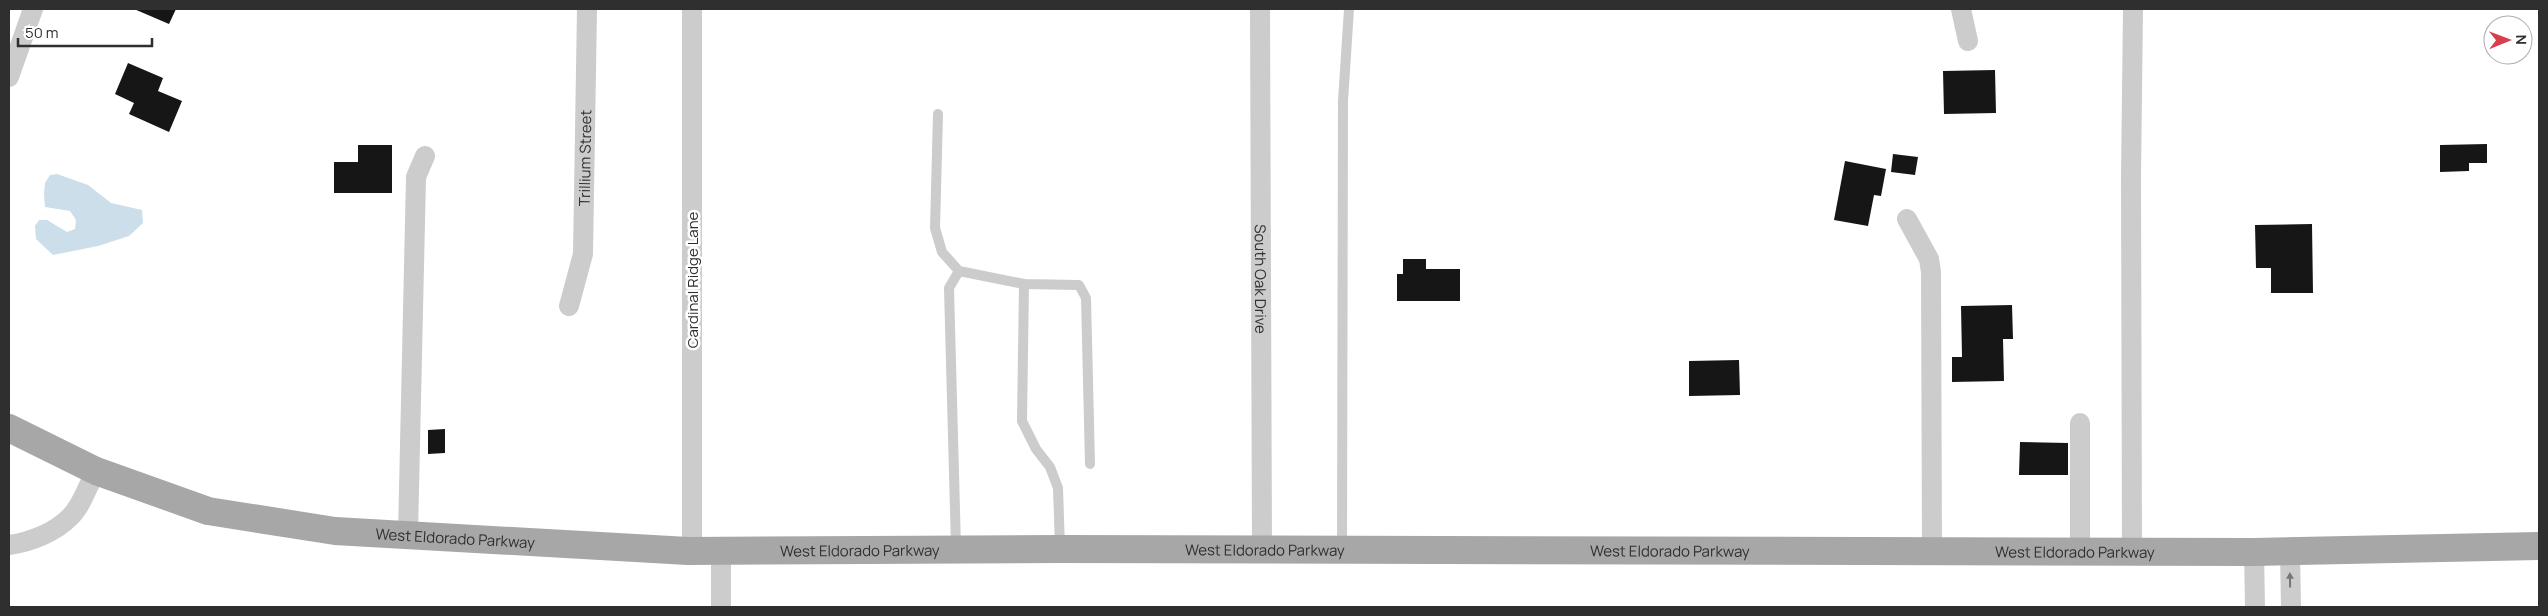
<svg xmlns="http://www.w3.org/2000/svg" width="2548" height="616" font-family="Manrope,sans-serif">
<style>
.water{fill:#cbdee9}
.building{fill:#161616}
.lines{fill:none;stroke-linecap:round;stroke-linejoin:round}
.lane{stroke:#ccc;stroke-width:10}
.street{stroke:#ccc;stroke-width:20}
.primary{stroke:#a7a7a7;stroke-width:28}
.oneway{fill:#767676}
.labels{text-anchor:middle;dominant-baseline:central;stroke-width:5;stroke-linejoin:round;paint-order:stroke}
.street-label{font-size:15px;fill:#2f2f2f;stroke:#fff}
</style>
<rect width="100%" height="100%" fill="#fff"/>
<polygon class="water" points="57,174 88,185 111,203 142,210 143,223 129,236 98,246 53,255 36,239 35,226 39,220 47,220 67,232 75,229 76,220 70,211 45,207 44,194 45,183 50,175"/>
<g class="building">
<polygon points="134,9 176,9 169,24"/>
<polygon points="128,63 163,78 158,91 182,101 169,132 129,114 134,103 115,94"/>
<polygon points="1995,70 1996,113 1944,114 1943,71"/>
<polygon points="2487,144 2487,163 2469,163 2469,171 2440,172 2440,145"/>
<polygon points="358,145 392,145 392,193 334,193 334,162 358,162"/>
<polygon points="1893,154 1918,157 1915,175 1891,172"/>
<polygon points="1845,161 1886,169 1881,196 1874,195 1868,226 1834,220"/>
<polygon points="2312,224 2313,293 2271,293 2271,268 2256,268 2255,225"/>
<polygon points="1403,259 1426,259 1426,269 1460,269 1460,301 1397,301 1397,274 1403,274"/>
<polygon points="2012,305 2013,339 2003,339 2004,381 1952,382 1952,357 1962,357 1961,306"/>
<polygon points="1739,360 1740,395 1689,396 1689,361"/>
<polygon points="445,429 445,453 428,454 428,430"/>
<polygon points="2020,442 2068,443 2068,475 2019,475"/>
</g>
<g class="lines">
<g class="lane">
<polyline points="938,114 935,228 942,252 959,271 1024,284 1079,285 1086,298 1090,464"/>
<polyline points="1024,284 1022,421 1036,449 1050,467 1058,488 1060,548"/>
<polyline points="956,547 949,288 959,271"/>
<polyline points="1342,549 1343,101 1349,9"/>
</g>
<g class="street">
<polyline points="692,9 692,551"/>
<path id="s1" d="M1260 9 1262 549"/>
<polyline points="1961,9 1968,41"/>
<polyline points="9,77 33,9"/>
<polyline points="1907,219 1929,259 1931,272 1932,551"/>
<path id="s2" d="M569 306 583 254 587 9"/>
<polyline points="408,534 416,177 425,156"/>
<path d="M9 545C31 542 56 532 71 516 82 505 88 485 96 471"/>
<polyline points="2080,550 2080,423"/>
<polyline points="2132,551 2131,177 2133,9"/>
<polyline points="2254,552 2255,607"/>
<polyline points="2290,552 2291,607"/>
<polyline points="721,607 721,551"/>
</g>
<path class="primary" id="s3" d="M9 428 96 471 208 511 335 531 688 551 1060 549 2254 552 2539 546"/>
</g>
<defs><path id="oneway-solid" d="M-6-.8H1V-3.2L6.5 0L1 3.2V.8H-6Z" transform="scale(1.25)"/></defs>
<use class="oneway" href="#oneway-solid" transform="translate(2290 580) rotate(-91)"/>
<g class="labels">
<g class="street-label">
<text stroke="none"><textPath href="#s2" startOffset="150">Trillium Street</textPath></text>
<text stroke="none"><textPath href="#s1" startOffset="270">South Oak Drive</textPath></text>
<text transform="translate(692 280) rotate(-90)">Cardinal Ridge Lane</text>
<text stroke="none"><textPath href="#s3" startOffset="465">West Eldorado Parkway</textPath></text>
<text stroke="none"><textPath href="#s3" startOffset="870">West Eldorado Parkway</textPath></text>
<text stroke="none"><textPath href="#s3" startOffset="1275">West Eldorado Parkway</textPath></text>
<text stroke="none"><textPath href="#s3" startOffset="1680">West Eldorado Parkway</textPath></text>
<text stroke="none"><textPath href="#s3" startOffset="2085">West Eldorado Parkway</textPath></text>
</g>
</g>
<rect width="2548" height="616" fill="none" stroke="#2f2f2f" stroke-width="20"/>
<g transform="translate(2508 40) rotate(89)"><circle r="24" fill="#ffffff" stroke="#acacac"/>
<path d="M0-4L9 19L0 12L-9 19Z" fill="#d73f4b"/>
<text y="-8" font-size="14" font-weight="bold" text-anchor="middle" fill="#2f2f2f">N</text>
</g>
<path d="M18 38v8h134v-8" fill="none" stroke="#2f2f2f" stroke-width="2.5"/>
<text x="25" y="38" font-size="15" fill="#2f2f2f" stroke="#ffffff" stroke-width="4" paint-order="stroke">50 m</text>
</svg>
